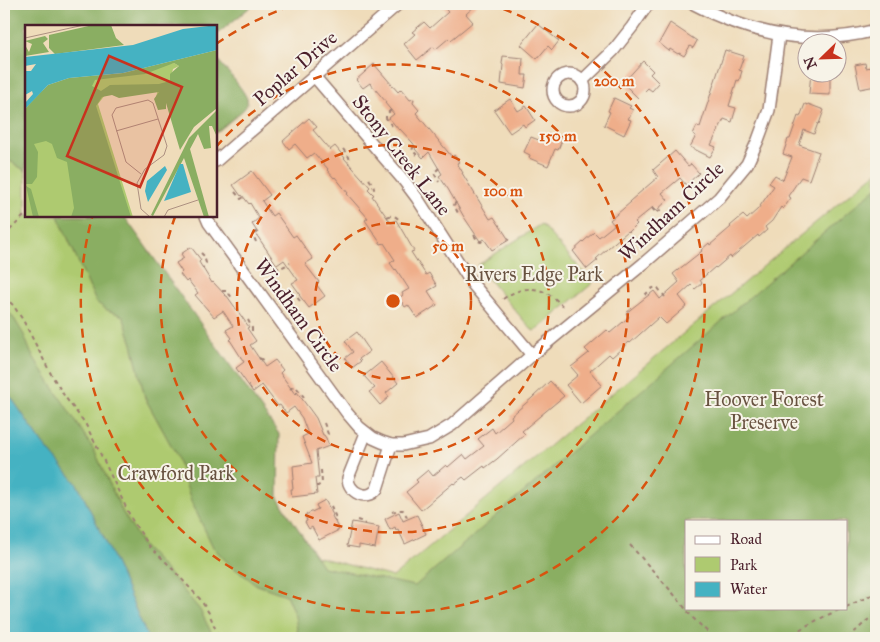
<svg xmlns="http://www.w3.org/2000/svg" width="880" height="642" font-family="'IM FELL Great Primer',serif">
<style>
.green{fill:#aeca70;stroke:#7c744e;fill-rule:evenodd}
.forest{fill:#8aae62;stroke:#6a6646;fill-rule:evenodd}
.water{fill:#45b2c2;stroke:#486876}
.building{fill:#efae8a}
.lines{fill:none;stroke-linecap:round;stroke-linejoin:round}
.street-casing{stroke:#9c7e72;stroke-width:14}
.path{stroke:#9c7e72;stroke-width:2;stroke-dasharray:4 4;stroke-linecap:butt}
.street{stroke:#fff;stroke-width:11}
.ring{fill:none;stroke:#d8530f;stroke-width:2.5;stroke-dasharray:9 6}
.labels{text-anchor:middle;dominant-baseline:central;stroke-width:4;stroke-linejoin:round;paint-order:stroke}
.street-label{font-size:20px;fill:#4a1f2b;stroke:#f7f3e8}
.park-label{font-size:20px;fill:#685240;stroke:#f7f3e8}
.inset-road{fill:none;stroke:#ad9081;stroke-width:1}
.view{fill:#c8321e;fill-opacity:0.15;stroke:#c8321e;stroke-width:2.5}
.inset-edge{fill:none;stroke:#4a1f2b;stroke-width:2.5}
.centre{fill:#d8530f;stroke:#f7f3e8;stroke-width:2.5}
.ring-label{font-size:15px;text-anchor:middle;font-weight:bold;fill:#d8530f;stroke:#f7f3e8;stroke-width:4;stroke-linejoin:round;paint-order:stroke}
</style>
<rect width="100%" height="100%" fill="#f7f3e8"/>
<filter id="ink" filterUnits="userSpaceOnUse"><feTurbulence type="fractalNoise" baseFrequency=".02" numOctaves="2"/><feDisplacementMap in="SourceGraphic" scale="10" xChannelSelector="R" yChannelSelector="G"/><feConvolveMatrix kernelMatrix="1 2 1 2 8 2 1 2 1" color-interpolation-filters="sRGB"/></filter>
<filter id="wash" filterUnits="userSpaceOnUse"><feTurbulence type="fractalNoise" baseFrequency=".0096" numOctaves="4" result="noise"/><feDisplacementMap in="SourceGraphic" scale="20" xChannelSelector="R" yChannelSelector="G"/><feGaussianBlur stdDeviation="1.12" result="paint"/><feColorMatrix in="noise" values="0 0 0 0 0 0 0 0 0 0 0 0 0 0 0 0 0 1.4 0 .05"/><feComposite in="paint" operator="in"/></filter>
<g filter="url(#wash)">
<rect width="100%" height="100%" fill="#efdcba"/>
<g class="green">
<path d="M4 156 5 158 26 171V216H110L266 503 300 552 393 577 876 172V638H149L77 484 4 383ZM686 521H846V608H686Z"/>
<polygon points="541,224 593,283 538,329 534,331 531,329 495,287 478,265"/>
</g>
<g class="forest">
<polygon points="4,4 254,4 216,35 216,26 26,26 26,171 5,158 4,156"/>
<path d="M216 58C223 66 245 91 247 99 248 104 246 107 243 110L216 133Z"/>
<path d="M876 188V638H296L298 636 295 616 286 595 257 585 230 565 213 547 191 501 177 456 145 398 132 344 123 316 107 310 96 302 58 216H124L279 434 278 498 323 567 415 586ZM686 521H846V608H686Z"/>
<polygon points="4,306 15,320 24,335 31,353 43,372 75,420 95,452 122,511 143,546 172,577 200,610 214,638 148,638 106,542 77,484 43,444 4,387"/>
</g>
<polygon class="water" points="4,387 43,444 77,484 106,542 148,638 4,638"/>
<g id="blocks">
<g class="building">
<polygon points="441,4 477,4 466,14 473,22 451,40 449,38 436,49 433,47 417,60 404,44 415,34 412,32 424,22 430,28 448,12"/>
<polygon points="670,23 697,41 693,48 690,46 684,56 679,53 678,54 670,49 669,51 659,43"/>
<polygon points="538,24 559,41 552,50 548,46 537,59 521,45"/>
<polygon points="725,50 744,56 739,70 742,71 739,81 737,80 729,106 736,108 732,122 724,119 711,145 716,147 710,157 690,147 696,136 693,134 697,126 700,127"/>
<polygon points="503,56 523,58 522,75 527,75 525,88 501,84 503,65 502,64"/>
<polygon points="643,61 653,71 650,74 659,83 652,91 648,88 638,98 623,83"/>
<polygon points="865,63 866,68 876,66 876,86 860,89 855,65"/>
<polygon points="374,64 398,92 401,89 410,100 414,99 413,103 419,110 416,113 452,157 454,155 459,162 457,163 463,173 462,173 490,219 494,217 509,240 492,250 484,239 480,241 464,217 448,189 439,176 442,174 429,152 423,158 415,149 416,148 413,143 400,129 399,130 389,118 394,114 385,103 386,102 370,83 363,88 356,80"/>
<polygon points="811,72 830,72 830,95 809,94"/>
<polygon points="614,98 631,106 629,108 633,110 628,119 631,120 624,135 604,125 610,112 608,111"/>
<polygon points="510,99 518,111 526,106 535,120 525,127 523,124 510,133 494,110"/>
<polygon points="805,104 808,105 808,104 824,110 819,124 818,123 814,134 804,130 799,145 819,152 809,180 801,177 788,196 791,198 783,209 781,207 772,221 765,227 767,230 759,237 758,235 731,258 730,256 716,268 715,267 700,280 702,283 695,289 691,285 679,296 687,306 666,324 659,317 630,343 629,342 612,357 609,354 590,371 602,385 581,403 566,385 578,375 571,367 589,353 585,349 607,330 610,333 629,317 626,313 636,305 654,291 660,299 679,282 673,274 702,251 701,250 709,243 710,245 731,227 730,226 743,215 747,219 758,209 774,186 769,183 775,175 783,180 792,157 783,154 788,139 790,139 798,116 800,117"/>
<polygon points="309,118 317,127 313,130 330,150 335,146 345,158 344,158 370,187 368,189 374,195 372,196 391,223 396,220 414,251 411,252 426,275 429,273 437,286 428,291 437,305 417,318 408,305 405,307 399,298 403,295 402,293 409,289 396,269 395,270 390,263 395,260 384,243 381,244 365,220 368,218 347,194 348,193 335,177 334,178 327,170 328,169 314,153 307,158 295,144 289,149 283,141"/>
<polygon points="548,134 562,140 558,150 555,149 548,166 529,158 530,155 524,152 531,137 544,142"/>
<polygon points="675,151 688,166 691,164 699,173 686,185 680,178 662,193 668,200 656,211 653,207 635,222 637,224 629,232 628,231 608,248 596,259 598,260 587,269 573,251 594,232 599,237 614,225 610,220 631,202 630,201 658,177 653,170"/>
<polygon points="252,171 270,195 262,201 272,216 276,213 293,237 296,235 313,259 305,264 319,282 316,284 325,296 309,308 299,295 300,294 292,283 298,280 284,260 277,265 256,234 258,233 252,224 259,218 250,203 249,204 242,195 241,196 233,185"/>
<polygon points="191,247 201,260 199,262 212,283 213,282 226,296 227,296 249,327 247,328 256,341 250,345 265,367 275,360 283,370 280,373 295,394 297,392 316,418 323,435 324,435 326,438 329,446 316,451 319,478 315,478 317,494 292,497 291,489 293,489 292,479 294,479 293,466 312,463 302,437 308,434 302,418 294,407 286,413 280,405 278,406 262,385 253,392 236,368 244,362 230,340 232,338 226,330 233,326 223,311 214,317 195,295 198,293 188,280 186,282 180,274 182,272 176,263 184,258 181,254"/>
<polygon points="357,332 370,351 359,359 361,361 352,368 345,358 353,352 345,341"/>
<polygon points="381,362 398,383 386,393 389,397 380,405 369,392 375,388 364,376"/>
<polygon points="550,381 564,396 522,431 525,434 497,459 485,468 484,466 466,480 463,477 454,484 453,483 421,510 406,492 418,482 416,480 428,470 433,476 446,465 448,467 463,454 467,459 484,446 478,439 492,428 495,433 512,418 511,416 532,398"/>
<polygon points="325,500 333,515 332,516 339,530 319,540 312,527 309,529 305,522 307,521 305,515 318,509 316,505"/>
<polygon points="399,512 403,521 417,515 426,534 405,544 398,529 396,530 395,527 390,530 385,519"/>
<polygon points="352,522 379,527 375,548 359,545 359,548 347,546"/>
</g>
</g>
</g>
<g filter="url(#ink)">
<use href="#blocks" fill-opacity="0" stroke="#9c7e72" stroke-width="1"/>
<g class="lines">
<defs>
<g id="street">
<path d="M694 4C751 35 812 47 876 30"/>
<circle cx="569" cy="90" r="16"/>
<polyline points="314,76 405,182 417,198 471,282 532,355"/>
<polyline points="582,81 613,51 632,27 648,4"/>
<polyline points="216,161 398,4"/>
<polyline points="206,216 209,223 347,413 359,427 373,438 382,442 391,445 403,445 429,439 452,425 532,355 643,264 719,198 732,182 747,164 758,140 769,110 779,35"/>
<path d="M366 433 348 478C348 492 367 502 377 489L391 445"/>
</g>
</defs>
<use href="#street" class="street-casing"/>
<g class="path">
<polyline points="391,110 386,115 386,118 392,126"/>
<polyline points="414,146 412,150 417,155"/>
<polyline points="343,149 349,157 350,162 348,163"/>
<polyline points="439,168 434,173 439,182"/>
<path d="M369 179C372 183 376 189 373 194"/>
<polyline points="235,192 241,199 244,197"/>
<polyline points="456,202 454,205 459,215"/>
<polyline points="652,208 656,213 662,209"/>
<path d="M387 217C393 214 398 217 401 223"/>
<polyline points="474,235 478,241 481,242 485,239"/>
<polyline points="4,236 26,214"/>
<polyline points="256,242 254,237 254,234 257,231"/>
<polyline points="201,253 204,256 206,263 203,268"/>
<polyline points="271,260 275,266 279,269 290,263"/>
<polyline points="222,291 227,291 233,299"/>
<polyline points="292,292 301,302 304,301"/>
<polyline points="645,295 651,289 656,287 658,288 665,297"/>
<polyline points="4,297 13,305 23,320 51,374 65,397 85,423 104,461 132,520 150,547 167,563 200,599 209,613 219,638"/>
<path d="M503 299C527 282 547 287 565 309"/>
<polyline points="248,320 252,328 252,332 250,334"/>
<polyline points="259,358 263,360 265,363"/>
<polyline points="290,389 293,387 296,387 304,397"/>
<polyline points="324,423 328,434 325,437"/>
<polyline points="316,486 318,486 322,483 321,470"/>
<polyline points="331,506 336,518 335,522"/>
<polyline points="392,512 399,510 403,510 409,520"/>
<polyline points="357,520 364,522 365,524"/>
<polyline points="630,545 672,592 693,618 714,638"/>
<polyline points="846,607 876,593"/>
<path d="M786 638C804 626 823 617 843 608"/>
<polyline points="848,638 870,618 876,615"/>
</g>
<use href="#street" class="street"/>
</g>
</g>
<g class="ring">
<circle cx="393" cy="301" r="78"/>
<circle cx="393" cy="301" r="156"/>
<path d="M216 147A234 234 0 1 1 175 217"/>
<path d="M216 44A312 312 0 0 1 297 4M489 4A312 312 0 1 1 92 218"/>
</g>
<g class="labels">
<g class="street-label">
<text transform="translate(295 68) rotate(-41)">Poplar Drive</text>
<text transform="translate(402 155) rotate(52)">Stony Creek Lane</text>
<text transform="translate(671 211) rotate(-43)">Windham Circle</text>
<text transform="translate(299 315) rotate(54)">Windham Circle</text>
</g>
<g class="park-label">
<text x="534" y="274">Rivers Edge Park</text>
<text x="764" y="399">Hoover Forest<tspan x="764" dy="23">Preserve</tspan></text>
<text x="176" y="473">Crawford Park</text>
</g>
</g>
<g transform="translate(25 25)">
<rect width="192" height="192" fill="#efdcba"/>
<path d="M149 38 154 41 148 44 145 56 130 76 133 64 80 70 73 79 108 192H0V84L16 66Z" fill="#aeca70"/>
<path d="M68 0H86L91 13 99 20 30 29 24 23V10ZM20 11 23 14 18 18 24 27 0 31V20L4 27 7 19 0 16ZM192 25V83L169 102 155 125 141 78V84L133 85 129 74 134 67 94 73 87 70 77 72 71 81 106 192H46L49 183 42 137 32 133 27 119 21 116 9 119 13 127 12 152 7 159H0V84L23 60 44 53 98 48ZM149 38 154 41 145 49V56L134 59 85 60 76 66 67 61 70 55 120 49ZM192 85V112L187 101H184L186 123 179 124 173 109 165 124 184 192H179L159 133 128 191 126 190 164 113ZM1 161 6 164 14 192H8Z" fill="#8aae62" fill-rule="evenodd"/>
<path d="M192 0V25L98 48 44 53 23 60 0 84V78L8 69 7 66 0 70V46H6L11 39 0 41V32L108 20 158 4ZM155 139H158L166 167 139 176ZM140 141 142 145 123 177 120 166 122 156Z" fill="#45b2c2"/>
<path class="inset-road" d="M0 13 59 0M91 106 133 94M116 149 101 137 87 90 91 83 123 75 128 78 142 121 139 130 120 144 112 158 116 184 125 192M139 192 143 185 173 175"/>
<path class="view" d="M84 31 157 62 115 162 42 131Z"/>
<rect width="192" height="192" class="inset-edge"/>
</g>
<circle cx="393" cy="301" r="8" class="centre"/>
<g class="ring-label">
<text x="614" y="86">200 m</text>
<text x="558" y="141">150 m</text>
<text x="503" y="196">100 m</text>
<text x="448" y="251">50 m</text>
</g>
<rect width="880" height="642" fill="none" stroke="#f7f3e8" stroke-width="20"/>
<rect x="685" y="520" width="162" height="90" fill="#f7f3e8" stroke="#b29e9c"/>
<rect x="695" y="536" width="25" height="8" fill="#ffffff" stroke="#b29e9c"/>
<text x="730" y="544" font-size="15" fill="#4a1f2b">Road</text>
<rect x="695" y="557" width="25" height="15" fill="#aeca70" stroke="#b29e9c"/>
<text x="730" y="570" font-size="15" fill="#4a1f2b">Park</text>
<rect x="695" y="582" width="25" height="15" fill="#45b2c2" stroke="#b29e9c"/>
<text x="730" y="594" font-size="15" fill="#4a1f2b">Water</text>
<g transform="translate(822 58) rotate(247)"><circle r="24" fill="#f7f3e8" stroke="#b29e9c"/>
<path d="M0-4L9 19L0 12L-9 19Z" fill="#c8321e"/>
<text y="-8" font-size="14" font-weight="bold" text-anchor="middle" fill="#4a1f2b">N</text>
</g>
</svg>
